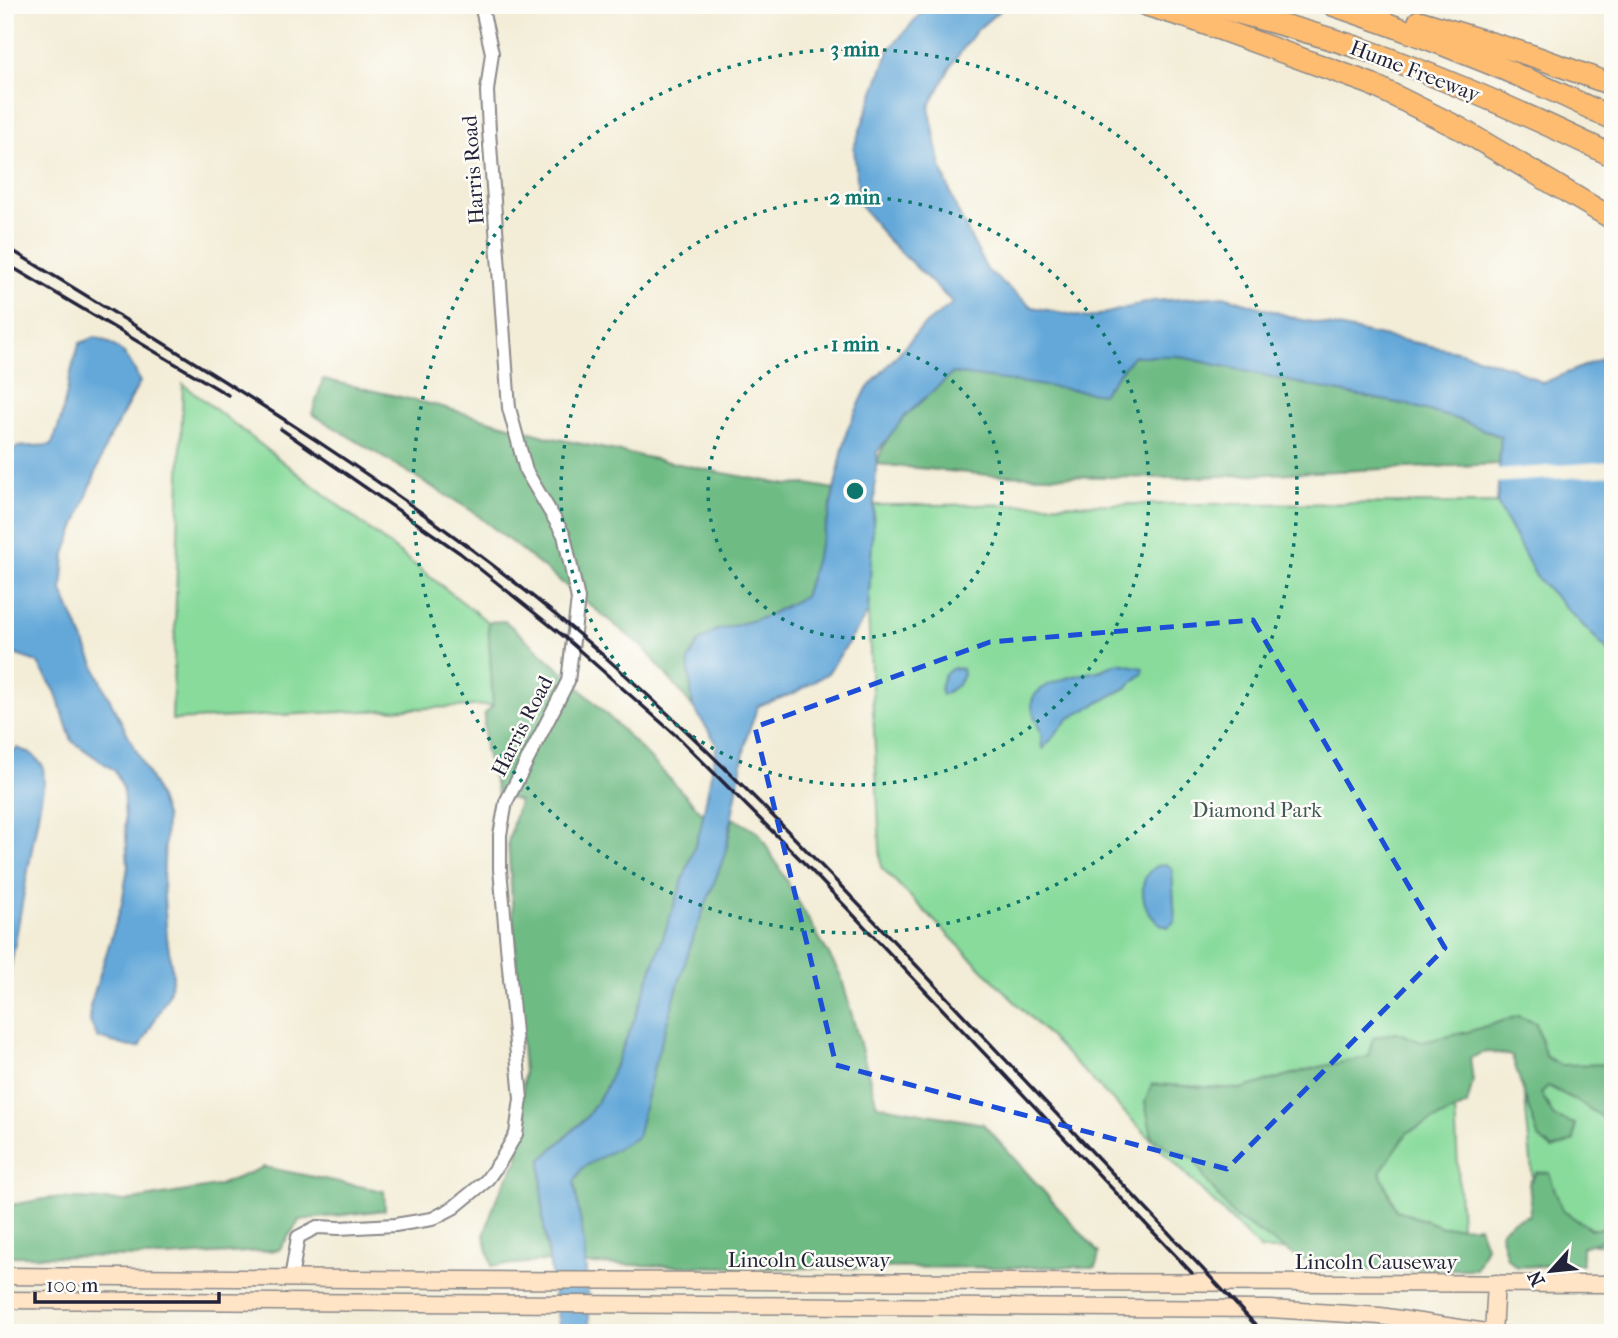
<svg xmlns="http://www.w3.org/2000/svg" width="1618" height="1338" font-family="'IM FELL French Canon',serif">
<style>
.green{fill:#89db9c;stroke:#567e6c;stroke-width:2}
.forest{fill:#6ebb84;stroke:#486e60;stroke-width:2}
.water{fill:#64a8d9;stroke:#43658a;stroke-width:2}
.pier{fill:#f3edd7}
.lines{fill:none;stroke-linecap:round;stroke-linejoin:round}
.street-casing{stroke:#8a8889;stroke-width:16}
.secondary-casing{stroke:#8a8889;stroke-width:19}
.highway-casing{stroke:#8a8889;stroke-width:24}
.street{stroke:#fff;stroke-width:12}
.secondary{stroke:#ffe4c6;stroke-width:16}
.highway{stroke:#febc70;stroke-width:21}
.rail{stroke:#22223b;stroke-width:3.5}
.marked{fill:none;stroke:#1d4ed8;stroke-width:5;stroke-dasharray:14 9;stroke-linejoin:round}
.ring{fill:none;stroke:#0f766e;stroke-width:3.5;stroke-dasharray:3.5 7}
.labels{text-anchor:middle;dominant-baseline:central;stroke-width:5;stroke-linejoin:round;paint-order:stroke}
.street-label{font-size:21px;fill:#22223b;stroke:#fdfcf7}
.park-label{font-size:21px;fill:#415a58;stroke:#fdfcf7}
.centre{fill:#0f766e;stroke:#fdfcf7;stroke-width:3.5}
.ring-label{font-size:21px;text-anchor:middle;font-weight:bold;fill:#0f766e;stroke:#fdfcf7;stroke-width:5;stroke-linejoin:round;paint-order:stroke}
</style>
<rect width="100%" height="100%" fill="#fdfcf7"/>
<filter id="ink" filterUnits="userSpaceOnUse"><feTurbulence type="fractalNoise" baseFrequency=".0143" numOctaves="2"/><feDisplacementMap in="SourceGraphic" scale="14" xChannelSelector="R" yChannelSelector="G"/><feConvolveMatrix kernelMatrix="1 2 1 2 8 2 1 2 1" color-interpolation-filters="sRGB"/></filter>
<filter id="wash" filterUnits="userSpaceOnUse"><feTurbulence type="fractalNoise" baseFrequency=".00686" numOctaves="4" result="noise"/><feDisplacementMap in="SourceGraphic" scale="28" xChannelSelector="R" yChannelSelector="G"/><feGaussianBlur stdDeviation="1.57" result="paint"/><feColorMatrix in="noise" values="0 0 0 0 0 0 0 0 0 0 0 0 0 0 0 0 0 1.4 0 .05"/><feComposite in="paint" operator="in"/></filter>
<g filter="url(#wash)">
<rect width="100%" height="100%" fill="#f3edd7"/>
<g class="green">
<polygon points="183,384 488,622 493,705 172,720"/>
<polygon points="1497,503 1537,578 1613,656 1613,1244 1539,1244 1518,1027 1452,1048 1462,1246 1261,1250 881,867 868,613 874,505"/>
</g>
<g class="forest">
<path d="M1133 356H1177L1330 390 1408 405 1463 421 1501 437 1499 464 1177 478 989 475 877 464C886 425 924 399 953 373L1003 379Z"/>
<polygon points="323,379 439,406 548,437 718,472 788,485 807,484 834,489 828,519 804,597 765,617 715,631 688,661 693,707 644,648 472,511 312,414"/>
<path d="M505 621C576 681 640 747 704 815L700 831 634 1021 604 1091 586 1118 541 1160 543 1220 549 1261 492 1266 484 1236 496 1199 518 1159 524 1074 508 842 519 801 498 794 485 750 484 715 493 705 488 622Z"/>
<polygon points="733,818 759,833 841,976 877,1105 983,1124 1099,1253 1096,1267 768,1268 585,1264 574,1182 582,1168 637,1136 654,1066 691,943 725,854"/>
<polygon points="1518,1016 1536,1023 1546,1057 1561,1065 1613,1064 1613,1124 1577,1101 1548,1086 1541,1093 1554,1117 1575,1124 1574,1141 1552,1149 1538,1137 1512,1056 1488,1051 1470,1058 1473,1081 1467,1105 1408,1132 1380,1172 1396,1210 1443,1227 1479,1226 1486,1246 1476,1269 1325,1270 1295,1256 1234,1216 1205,1179 1194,1158 1172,1151 1152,1137 1145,1102 1152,1084 1240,1089 1314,1068 1368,1057 1373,1038 1396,1032 1422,1042 1467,1032"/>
<polygon points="264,1167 384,1191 385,1210 300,1220 279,1250 166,1257 5,1256 5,1206 50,1198 127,1201 217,1186"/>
<polygon points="1537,1172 1549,1173 1562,1210 1591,1229 1608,1229 1605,1239 1582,1247 1582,1264 1517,1267 1507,1258 1500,1232 1513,1221 1529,1215 1531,1202 1529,1183"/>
</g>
<g class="water">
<polygon points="928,5 1006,5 977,30 952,64 929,107 941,167 957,210 987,270 1032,307 1088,318 1153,301 1224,296 1298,319 1461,352 1513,368 1543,383 1613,354 1613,656 1537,578 1497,503 1501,437 1463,421 1408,405 1330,390 1177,356 1133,356 1102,394 953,373 906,415 877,452 868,613 828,673 795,693 758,706 747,736 725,854 691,943 654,1066 637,1137 582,1168 574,1182 584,1242 590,1333 560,1333 543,1220 541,1160 586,1118 604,1091 634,1021 700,831 717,744 693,707 688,661 698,643 715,631 765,617 804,597 828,519 847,430 866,390 922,327 953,303 886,238 859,203 854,147 889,50"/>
<path d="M95 337C121 346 130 357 140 382L107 443 71 538 65 554 62 591 106 692 154 785 166 818 163 884 167 938 173 976 169 994 140 1047H130L98 1038 90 1022V1006L122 903 128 867 123 788 115 771 72 741 55 691 37 662 5 651V460L16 447 51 445C67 413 66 377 80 343Z"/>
<path d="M1119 663 1143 668V673L1126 688 1068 719 1043 749C1040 744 1042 740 1041 734 1038 723 1031 714 1032 702 1035 682 1082 674 1098 671 1105 669 1112 665 1119 663Z"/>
<path d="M954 668 962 669 963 675 958 685 942 695C938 684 944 672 954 668Z"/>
<polygon points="17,748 32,754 43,766 44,782 9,976 5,987 5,758"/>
<path d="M1166 864 1172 868 1175 921 1168 927C1139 920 1131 867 1166 864Z"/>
</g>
<polygon class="pier" points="1613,461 1613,475 1494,483 1495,470"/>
</g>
<g filter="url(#ink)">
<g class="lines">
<defs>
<polyline id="street" points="291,1279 298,1237 317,1227 339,1228 395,1225 432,1219 453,1208 486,1181 501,1160 516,1134 521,1099 500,869 500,835 506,802 568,681 578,599 564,535 526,471 509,408 489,131 487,91 492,53 481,5"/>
<g id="secondary">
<polyline points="5,1276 463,1280 1613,1284"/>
<polyline points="5,1300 1270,1309 1380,1316 1493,1333"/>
<polyline points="1493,1333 1496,1283"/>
</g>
<g id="highway">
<polyline points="1146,5 1189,18 1371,84 1459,128 1613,219"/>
<path d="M1209 5C1262 19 1316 33 1368 51 1452 81 1533 117 1613 156"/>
<path d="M1333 5C1429 37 1522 74 1613 119"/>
<polyline points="1419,21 1533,56 1613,85"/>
</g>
</defs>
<use href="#street" class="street-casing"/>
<use href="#secondary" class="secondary-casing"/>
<use href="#highway" class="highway-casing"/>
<use href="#street" class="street"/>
<use href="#secondary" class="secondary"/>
<use href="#highway" class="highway"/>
<g class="rail">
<path d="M5 246C199 365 394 480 569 626 700 736 817 860 935 985 1044 1101 1154 1217 1263 1333"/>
<polyline points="5,263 228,395"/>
<polyline points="281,429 460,553 562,635 680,739 809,868 1192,1273"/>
</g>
</g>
</g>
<path class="marked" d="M1253 620 1445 948 1227 1169 836 1065 755 727 990 642Z"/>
<g class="ring">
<circle cx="855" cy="491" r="147"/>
<circle cx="855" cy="491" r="294"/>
<circle cx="855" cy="491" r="442"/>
</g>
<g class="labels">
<g class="street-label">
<text transform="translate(1415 71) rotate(21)">Hume Freeway</text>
<text transform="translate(473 170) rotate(-94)">Harris Road</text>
<text transform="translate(522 726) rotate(-63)">Harris Road</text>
<text x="809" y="1260">Lincoln Causeway</text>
<text x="1376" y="1262">Lincoln Causeway</text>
</g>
<g class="park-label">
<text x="1257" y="810">Diamond Park</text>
</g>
</g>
<circle cx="855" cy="491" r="10" class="centre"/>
<g class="ring-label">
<text x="855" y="56">3 min</text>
<text x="855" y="204">2 min</text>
<text x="855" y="351">1 min</text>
</g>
<rect width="1618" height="1338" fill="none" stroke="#fdfcf7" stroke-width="28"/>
<g transform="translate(1551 1271) rotate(243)" stroke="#fdfcf7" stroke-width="5" paint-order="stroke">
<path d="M0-5L12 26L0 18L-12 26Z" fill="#22223b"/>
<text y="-10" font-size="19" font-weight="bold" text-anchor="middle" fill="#22223b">N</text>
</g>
<path d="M35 1292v10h184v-10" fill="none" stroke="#22223b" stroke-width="3.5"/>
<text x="46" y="1292" font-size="21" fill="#22223b" stroke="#fdfcf7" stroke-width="5" paint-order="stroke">100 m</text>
</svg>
